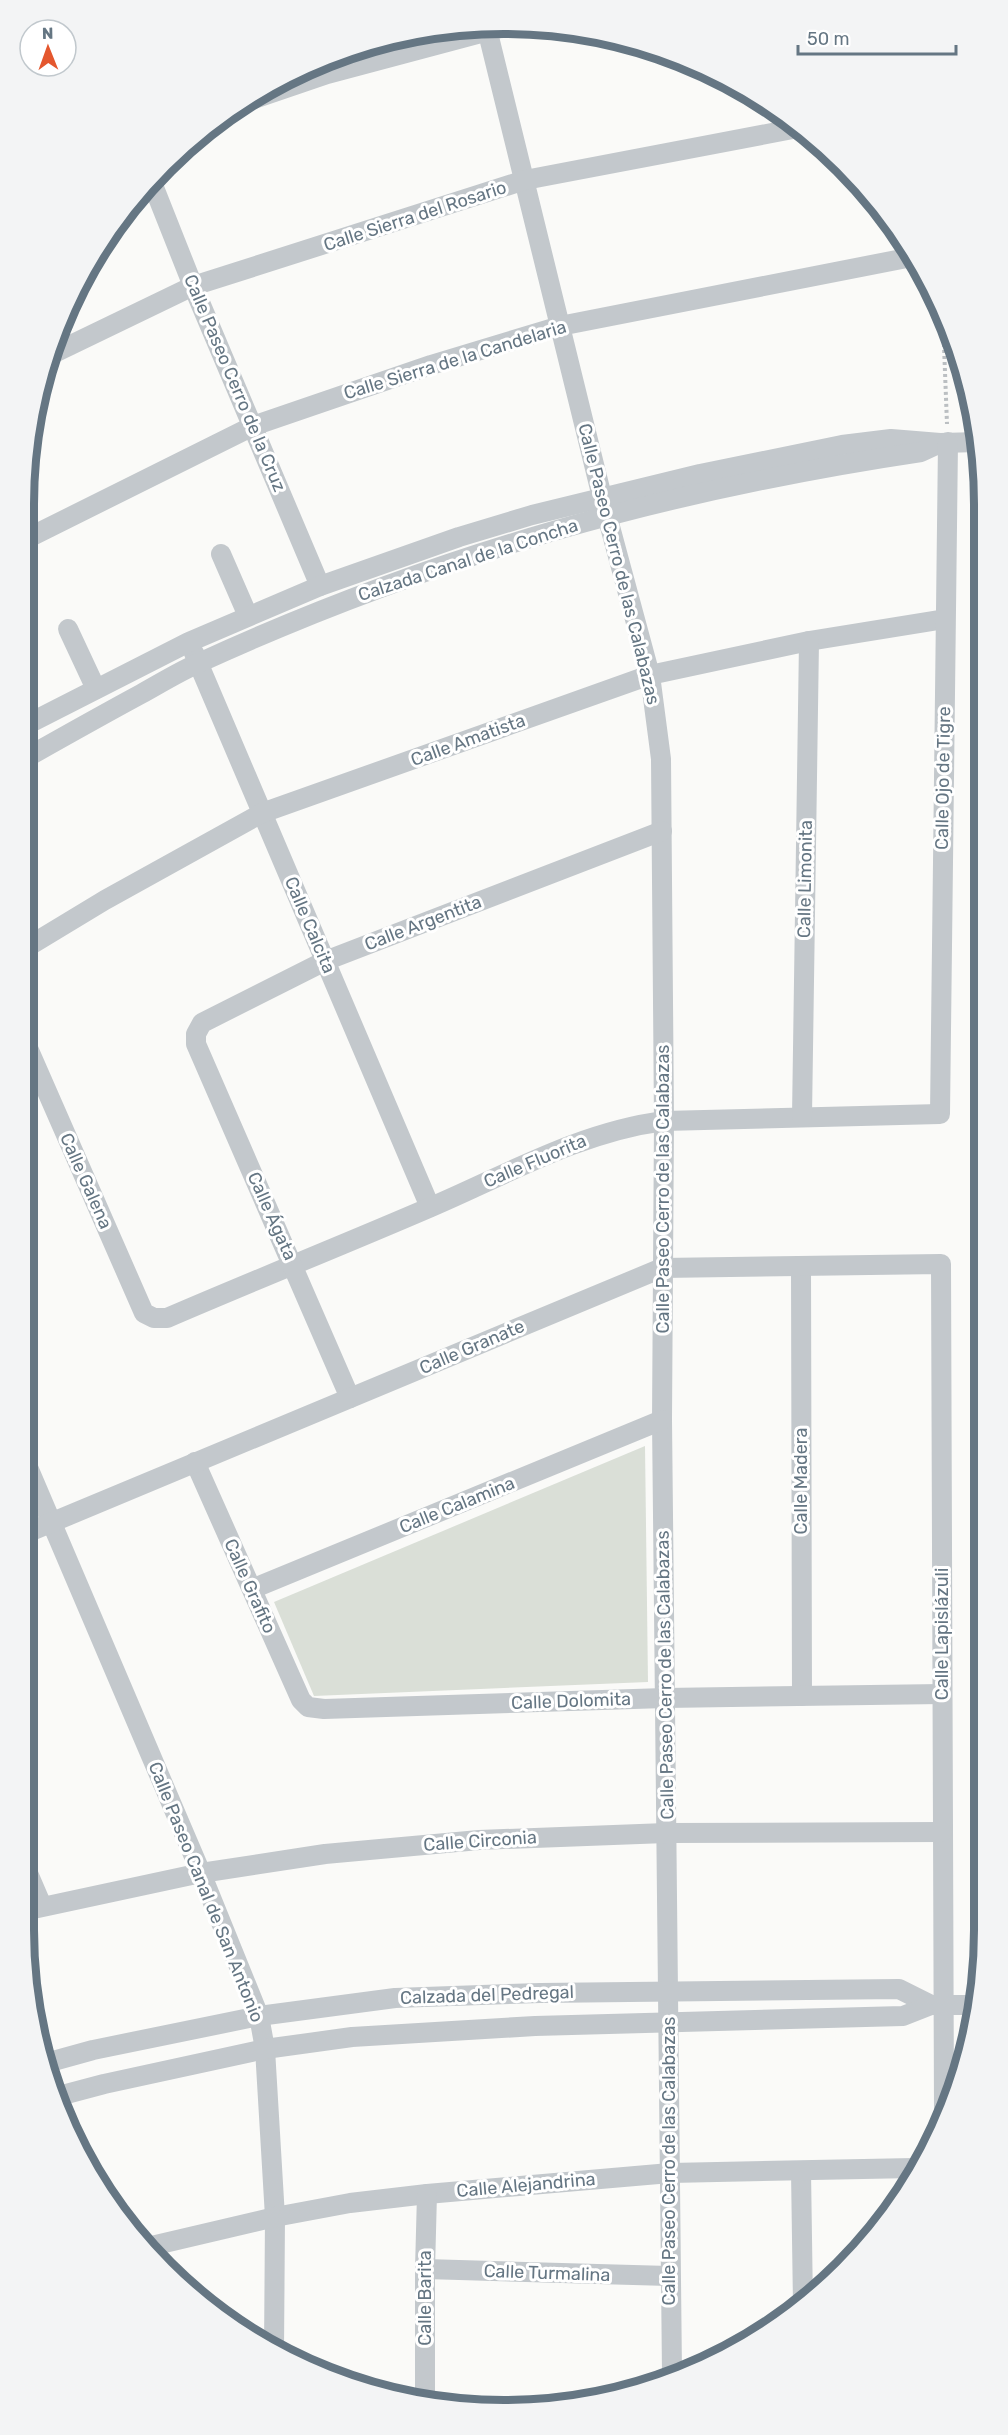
<svg xmlns="http://www.w3.org/2000/svg" width="1008" height="2435" font-family="Rubik,sans-serif">
<style>
.green{fill:#dadfd7}
.lines{fill:none;stroke-linecap:round;stroke-linejoin:round}
.path{stroke:#bbbfc2;stroke-width:4;stroke-dasharray:3 3;stroke-linecap:butt}
.minor{stroke:#c3c8cc;stroke-width:20}
.labels{text-anchor:middle;dominant-baseline:central;stroke-width:6;stroke-linejoin:round;paint-order:stroke}
.street-label{font-size:18px;fill:#657683;stroke:#fff}
.rim{fill:none;stroke:#657683;stroke-width:8}
</style>
<rect width="100%" height="100%" fill="#fafaf8"/>
<polygon class="green" points="645,1446 648,1682 314,1696 274,1602"/>
<g class="lines">
<polyline class="path" points="943,320 947,424"/>
<g class="minor">
<polyline points="486,25 602,497 650,675 661,759 664,1121 662,1420 672,2374"/>
<polyline points="248,101 327,74 507,26"/>
<polyline points="151,180 193,286 320,586"/>
<polyline points="48,356 193,286 525,180 798,128"/>
<polyline points="24,540 253,426 431,365 560,326 912,257"/>
<polyline points="221,554 248,616"/>
<polyline points="68,629 96,689"/>
<polyline points="194,653 430,1207"/>
<polyline points="24,726 189,642 320,586 459,537 532,515 700,474 842,445 891,439 940,443 980,442"/>
<path d="M24 759C63 737 102 715 141 694 161 683 180 671 201 662 435 555 666 490 921 452L934 446"/>
<polyline points="24,949 105,900 262,813 650,675 809,641 945,619"/>
<path d="M24 1039 144 1313 154 1318H167C255 1280 343 1245 431 1207 508 1174 580 1132 664 1121L940 1114 948 442"/>
<polyline points="802,1117 809,641"/>
<polyline points="801,1266 802,1696"/>
<polyline points="350,1398 196,1044 196,1034 202,1023 325,961 662,831"/>
<polyline points="24,1458 201,1873 259,2016 265,2049 275,2217 274,2351"/>
<polyline points="195,1462 301,1700 308,1707 324,1709 665,1698 942,1694"/>
<polyline points="24,1534 662,1268 941,1264 944,2112"/>
<polyline points="252,1589 662,1420"/>
<polyline points="24,1864 42,1906"/>
<polyline points="24,1911 201,1873 325,1854 479,1840 666,1833 942,1832"/>
<polyline points="46,2063 93,2050 259,2016 395,1998 540,1993 899,1989 931,2005"/>
<polyline points="55,2097 104,2084 265,2049 352,2037 535,2026 903,2016 931,2005 972,2005"/>
<polyline points="801,2171 803,2305"/>
<polyline points="143,2248 275,2217 350,2203 427,2194 670,2173 914,2168"/>
<polyline points="425,2269 669,2276"/>
<polyline points="425,2403 425,2269 427,2194"/>
</g>
</g>
<g class="labels">
<g class="street-label">
<text transform="translate(415 216) rotate(-18)">Calle Sierra del Rosario</text>
<text transform="translate(455 360) rotate(-17)">Calle Sierra de la Candelaria</text>
<text transform="translate(235 383) rotate(67)">Calle Paseo Cerro de la Cruz</text>
<text transform="translate(468 560) rotate(-18)">Calzada Canal de la Concha</text>
<text transform="translate(619 564) rotate(76)">Calle Paseo Cerro de las Calabazas</text>
<text transform="translate(468 740) rotate(-20)">Calle Amatista</text>
<text transform="translate(943 778) rotate(-89)">Calle Ojo de Tigre</text>
<text transform="translate(805 879) rotate(-89)">Calle Limonita</text>
<text transform="translate(423 923) rotate(-21)">Calle Argentita</text>
<text transform="translate(310 925) rotate(67)">Calle Calcita</text>
<text transform="translate(535 1161) rotate(-23)">Calle Fluorita</text>
<text transform="translate(86 1181) rotate(66)">Calle Galena</text>
<text transform="translate(663 1189) rotate(-90)">Calle Paseo Cerro de las Calabazas</text>
<text transform="translate(272 1216) rotate(66)">Calle Ágata</text>
<text transform="translate(472 1347) rotate(-23)">Calle Granate</text>
<text transform="translate(801 1481) rotate(-90)">Calle Madera</text>
<text transform="translate(457 1505) rotate(-22)">Calle Calamina</text>
<text transform="translate(250 1586) rotate(66)">Calle Grafito</text>
<text transform="translate(942 1634) rotate(-90)">Calle Lapislázuli</text>
<text transform="translate(665 1675) rotate(-91)">Calle Paseo Cerro de las Calabazas</text>
<text transform="translate(571 1701) rotate(-2)">Calle Dolomita</text>
<text transform="translate(480 1841) rotate(-4)">Calle Circonia</text>
<text transform="translate(206 1892) rotate(68)">Calle Paseo Canal de San Antonio</text>
<text transform="translate(487 1995) rotate(-2)">Calzada del Pedregal</text>
<text transform="translate(669 2161) rotate(-90)">Calle Paseo Cerro de las Calabazas</text>
<text transform="translate(526 2185) rotate(-5)">Calle Alejandrina</text>
<text transform="translate(547 2273) rotate(2)">Calle Turmalina</text>
<text transform="translate(425 2298) rotate(-90)">Calle Barita</text>
</g>
</g>
<path d="M0 0H1008V2435H0ZM504 34H504A470 470 0 0 1 974 504V1930A470 470 0 0 1 504 2400H504A470 470 0 0 1 34 1930V504A470 470 0 0 1 504 34Z" fill="#f3f4f5" fill-rule="evenodd"/>
<path class="rim" d="M504 34H504A470 470 0 0 1 974 504V1930A470 470 0 0 1 504 2400H504A470 470 0 0 1 34 1930V504A470 470 0 0 1 504 34Z"/>
<g transform="translate(48 48) rotate(359)"><circle r="28" fill="#ffffff" stroke="#c1c8cd" stroke-width="1.5"/>
<path d="M0-4.5L10 22L0 15L-10 22Z" fill="#e4572e"/>
<text y="-9" font-size="16" font-weight="bold" text-anchor="middle" fill="#657683">N</text>
</g>
<path d="M798 45v9h158v-9" fill="none" stroke="#657683" stroke-width="3"/>
<text x="807" y="45" font-size="18" fill="#657683" stroke="#ffffff" stroke-width="4.5" paint-order="stroke">50 m</text>
</svg>
